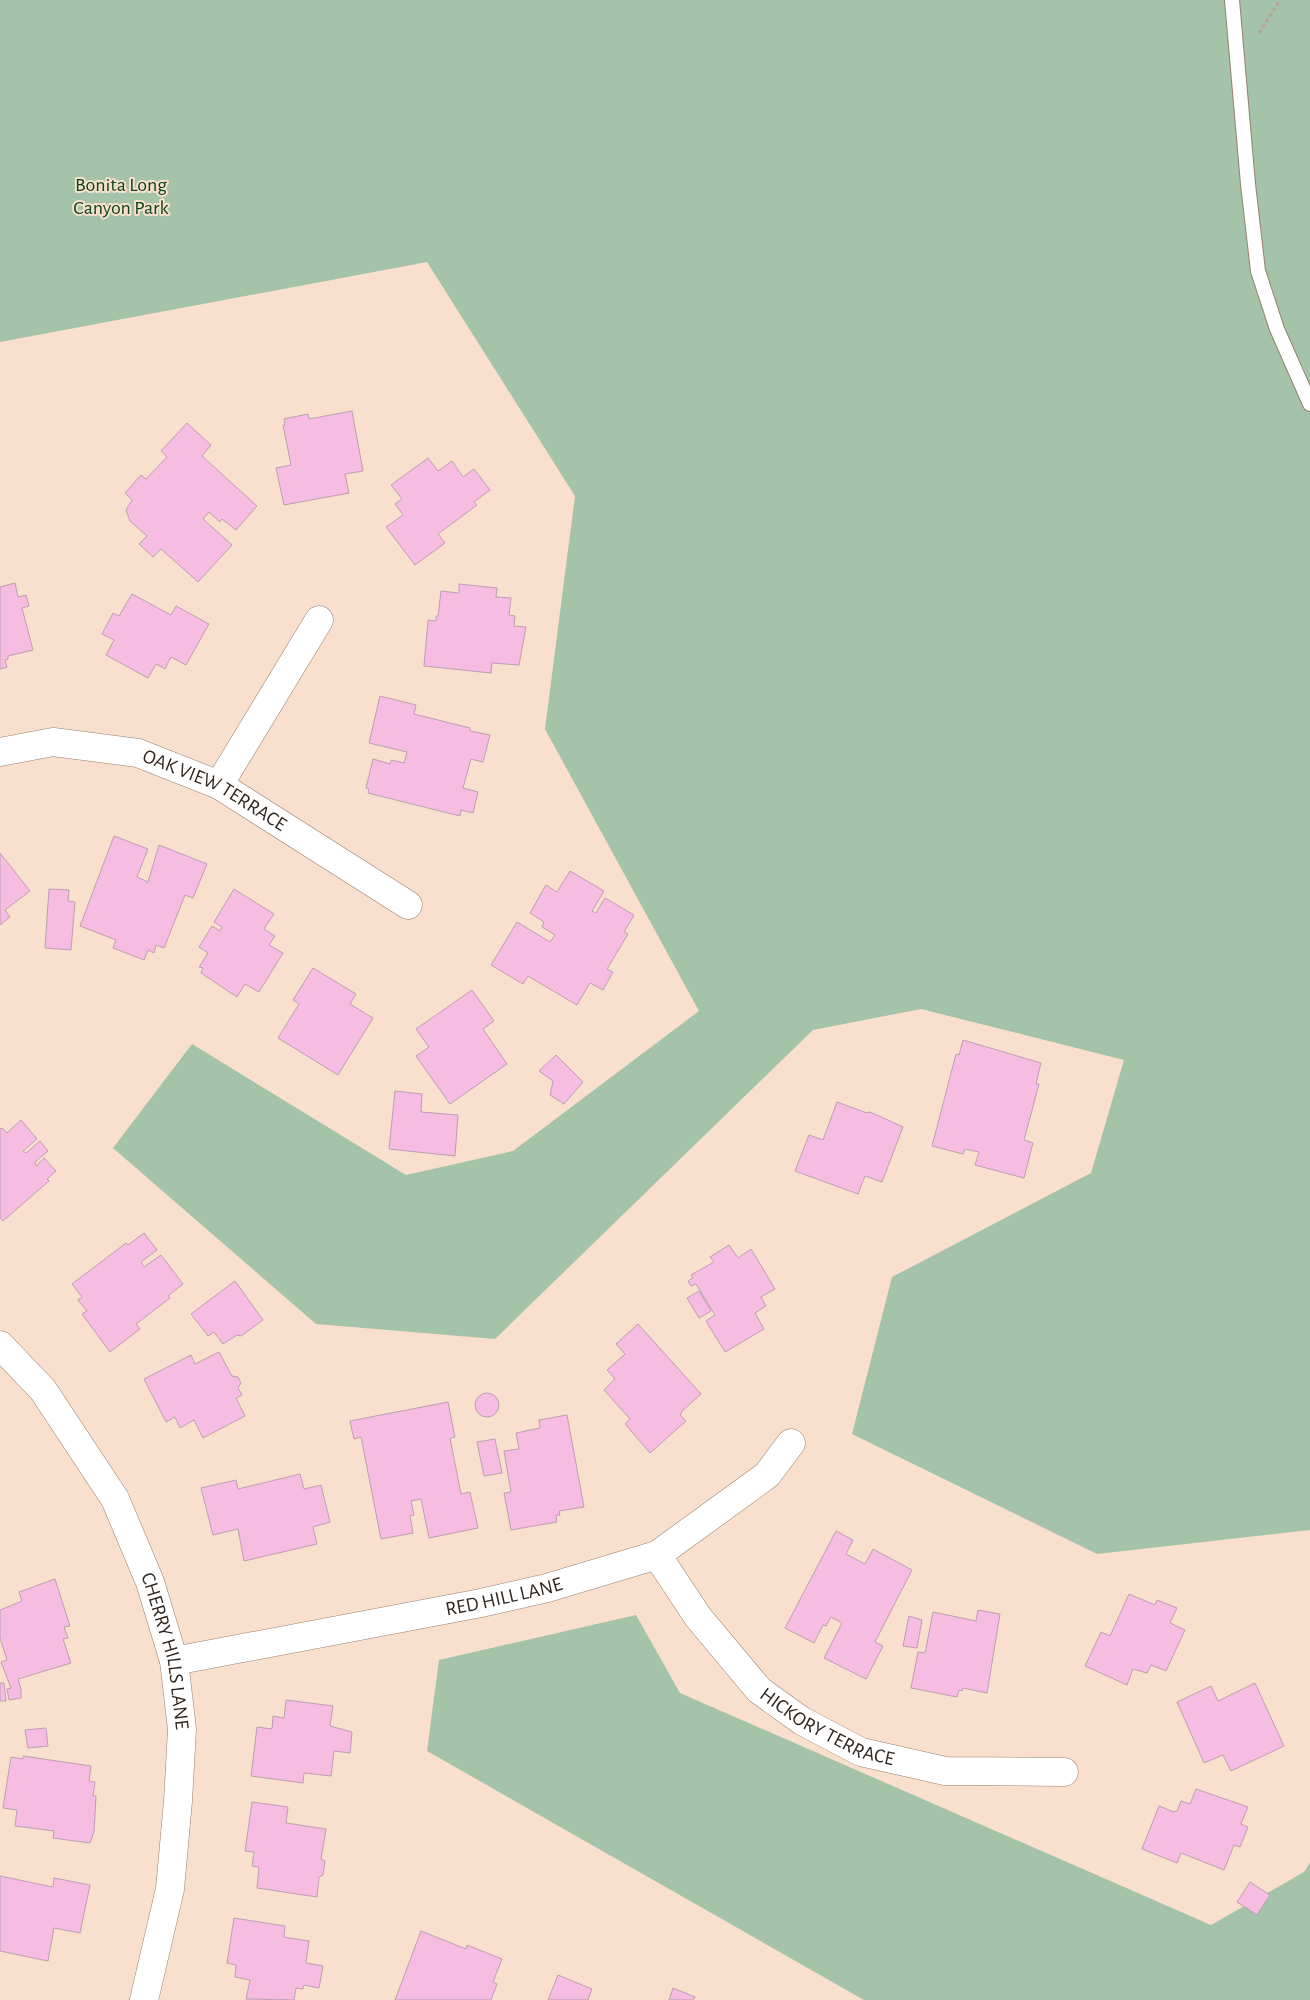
<svg xmlns="http://www.w3.org/2000/svg" width="1310" height="2000" font-family="'Alegreya Sans',sans-serif">
<style>
.green{fill:#a4c3a8}
.building{fill:#f6bce1;stroke:#bba0b1}
.lines{fill:none;stroke-linecap:round;stroke-linejoin:round}
.service-casing{stroke:#978070;stroke-width:16}
.minor-casing{stroke:#978070;stroke-width:29}
.path{stroke:#b8a395;stroke-width:3;stroke-dasharray:4 2.5;stroke-linecap:butt}
.service{stroke:#fff;stroke-width:14}
.minor{stroke:#fff;stroke-width:28}
.labels{text-anchor:middle;dominant-baseline:central;stroke-width:4;stroke-linejoin:round;paint-order:stroke}
.park-label{font-size:20px;fill:#0c441b;stroke:#f9dfcd}
.street-label{font-size:20px;fill:#30261f;stroke:#f9dfcd}
</style>
<rect width="100%" height="100%" fill="#f9dfcd"/>
<g class="green">
<polygon points="0,0 1310,0 1310,1530 1097,1554 852,1434 892,1277 1091,1173 1124,1060 921,1009 813,1030 495,1339 316,1324 113,1148 192,1044 406,1175 513,1151 699,1011 545,729 575,496 427,262 0,342"/>
<polygon points="636,1615 680,1693 1211,1925 1304,1872 1310,1863 1310,2000 864,2000 427,1751 439,1660"/>
</g>
<g class="building">
<polygon points="352,411 363,471 345,474 349,493 284,505 276,468 291,465 283,425 285,425 284,419 308,414 309,419"/>
<polygon points="187,423 211,445 202,456 257,506 236,530 222,519 220,522 209,512 203,519 232,545 198,582 161,549 153,557 139,544 147,536 130,521 126,510 132,500 125,493 141,475 146,479 167,457 161,451"/>
<polygon points="428,458 438,471 452,461 463,477 474,469 490,490 474,502 477,505 438,534 445,543 415,565 386,527 403,515 395,504 402,499 391,485"/>
<polygon points="15,583 18,597 26,595 29,606 22,608 33,650 8,656 8,659 5,660 7,667 0,669 0,587"/>
<polygon points="459,584 497,588 496,597 511,598 509,615 515,616 514,626 526,627 519,665 492,663 491,673 424,666 428,620 436,621 436,616 438,616 441,591 459,593"/>
<polygon points="132,594 171,615 176,606 209,624 186,665 171,657 165,669 156,664 148,678 106,655 114,640 102,634 113,613 119,616"/>
<polygon points="380,696 416,705 414,714 470,728 470,731 490,735 483,762 471,759 463,788 478,792 473,813 461,810 460,816 368,793 369,789 366,788 373,759 390,764 391,760 404,763 407,752 369,743"/>
<polygon points="114,836 148,849 137,877 148,882 159,845 207,864 193,898 185,895 164,948 156,945 154,953 148,950 144,960 113,948 116,940 80,926"/>
<polygon points="0,853 30,891 5,910 10,917 0,925"/>
<polygon points="570,871 604,891 592,911 596,913 605,898 634,915 624,932 628,934 607,969 613,972 603,990 590,983 577,1005 528,976 523,984 491,965 517,922 550,942 555,935 542,927 544,922 530,913 546,885 557,892"/>
<polygon points="49,889 69,890 68,901 75,902 71,950 45,948"/>
<polygon points="234,889 274,914 264,929 275,936 269,945 283,953 259,992 245,984 237,997 201,973 203,968 199,967 208,953 199,947 212,926 220,931 222,927 214,922"/>
<polygon points="313,968 356,994 350,1004 373,1018 338,1075 278,1038 299,1004 293,1000"/>
<polygon points="472,990 494,1021 483,1029 507,1064 450,1104 416,1056 429,1047 416,1029"/>
<polygon points="963,1040 1041,1063 1036,1084 1039,1084 1024,1140 1033,1143 1024,1178 975,1165 979,1152 965,1149 963,1154 932,1146 956,1054 959,1055"/>
<polygon points="556,1055 583,1082 564,1104 550,1095 553,1081 539,1071"/>
<polygon points="395,1091 422,1094 421,1112 458,1115 455,1156 389,1149"/>
<polygon points="837,1102 867,1113 870,1112 903,1127 882,1182 865,1176 858,1194 795,1171 809,1135 823,1140"/>
<polygon points="21,1120 37,1139 23,1151 26,1153 40,1141 48,1151 35,1162 36,1166 44,1158 56,1171 47,1179 49,1181 3,1221 0,1218 0,1129 2,1128 7,1133"/>
<polygon points="144,1233 157,1250 141,1262 144,1267 161,1255 183,1284 168,1296 170,1298 136,1324 140,1329 110,1352 82,1314 87,1311 78,1300 82,1297 72,1284 126,1243 128,1245"/>
<polygon points="729,1245 738,1258 751,1249 775,1289 761,1297 766,1306 755,1313 764,1329 725,1352 706,1321 715,1315 696,1284 691,1286 688,1281 693,1278 691,1275 714,1262 710,1257"/>
<polygon points="235,1281 263,1320 241,1336 237,1335 223,1344 214,1332 208,1336 191,1314"/>
<polygon points="699,1291 711,1311 699,1318 687,1298"/>
<polygon points="638,1324 701,1394 681,1412 682,1413 680,1415 686,1421 650,1453 625,1424 630,1419 604,1390 615,1379 607,1370 625,1354 616,1344"/>
<polygon points="219,1352 232,1376 238,1377 241,1383 238,1388 242,1395 236,1398 245,1416 203,1438 194,1420 180,1428 175,1417 166,1422 144,1379 191,1355 195,1364"/>
<circle cx="487" cy="1405" r="12"/>
<polygon points="448,1402 455,1437 450,1438 461,1494 470,1492 478,1528 429,1538 421,1499 411,1501 414,1515 410,1516 413,1533 381,1539 361,1437 354,1439 350,1421"/>
<polygon points="567,1415 584,1507 559,1511 560,1515 556,1515 557,1522 511,1530 504,1493 511,1492 504,1451 519,1449 516,1433 540,1428 539,1420"/>
<polygon points="495,1439 502,1473 484,1476 477,1442"/>
<polygon points="300,1474 304,1489 321,1485 330,1522 313,1527 317,1544 244,1561 238,1529 213,1535 201,1488 236,1480 238,1489"/>
<polygon points="836,1531 853,1540 846,1554 865,1564 873,1549 912,1570 875,1642 883,1646 866,1679 824,1658 842,1623 831,1617 826,1626 823,1625 814,1643 785,1628"/>
<polygon points="55,1579 70,1626 64,1627 68,1638 63,1639 71,1663 18,1679 21,1689 21,1698 9,1700 7,1689 11,1688 1,1662 7,1660 0,1638 0,1610 22,1601 19,1592"/>
<polygon points="1129,1594 1155,1605 1157,1600 1177,1608 1170,1623 1185,1630 1166,1671 1151,1665 1147,1673 1133,1669 1127,1685 1085,1666 1101,1632 1110,1636"/>
<polygon points="978,1610 1000,1614 987,1693 963,1688 962,1691 959,1690 957,1697 911,1688 918,1652 925,1653 933,1612 976,1621"/>
<polygon points="909,1616 922,1620 917,1648 903,1646"/>
<polygon points="0,1683 4,1683 6,1701 0,1701"/>
<polygon points="1255,1683 1284,1746 1231,1771 1223,1755 1204,1763 1177,1702 1211,1686 1218,1701"/>
<polygon points="286,1700 333,1706 330,1726 352,1732 350,1753 334,1751 331,1776 304,1773 303,1783 251,1776 257,1727 272,1729 273,1716 284,1718"/>
<polygon points="46,1728 48,1746 28,1748 25,1730"/>
<polygon points="23,1756 91,1766 89,1781 95,1782 93,1796 96,1796 94,1832 90,1843 53,1838 54,1831 15,1826 17,1810 3,1808 11,1757 23,1759"/>
<polygon points="1196,1789 1248,1807 1241,1824 1248,1827 1240,1847 1234,1845 1224,1870 1181,1853 1177,1863 1142,1849 1159,1806 1174,1812 1177,1811 1181,1801 1190,1804"/>
<polygon points="252,1802 288,1807 286,1823 326,1829 321,1859 325,1861 323,1875 319,1877 317,1897 257,1888 259,1867 252,1866 254,1852 245,1851"/>
<polygon points="0,1876 53,1887 54,1878 90,1885 80,1933 54,1928 48,1961 0,1951"/>
<polygon points="1250,1882 1270,1895 1257,1915 1237,1902"/>
<polygon points="234,1918 285,1926 284,1937 309,1941 306,1963 323,1966 319,1988 304,1985 303,1989 296,1988 294,2000 246,1999 250,1980 235,1977 236,1965 227,1963"/>
<polygon points="421,1931 466,1949 467,1945 502,1959 493,1982 497,1984 491,2000 395,2000"/>
<polygon points="558,1975 592,1989 588,2000 548,2000"/>
<polygon points="673,1988 695,1997 693,2000 669,2000"/>
</g>
<g class="lines">
<defs>
<polyline id="service" points="1232,0 1248,184 1258,271 1277,329 1310,404"/>
<g id="minor">
<path id="s1" d="M0 752 53 742 138 753 219 785 408 905"/>
<polyline points="219,785 319,620"/>
<path id="s2" d="M0 1345 43 1390 115 1499 150 1582 174 1661 182 1729 178 1801 170 1889 144 2000"/>
<path id="s3" d="M657 1555 698 1617 759 1690 802 1721 861 1752 945 1771 1064 1772"/>
<path id="s4" d="M174 1661 481 1603 547 1588 657 1555 767 1475 791 1443"/>
</g>
</defs>
<use href="#service" class="service-casing"/>
<use href="#minor" class="minor-casing"/>
<polyline class="path" points="1259,33 1280,0"/>
<use href="#service" class="service"/>
<use href="#minor" class="minor"/>
</g>
<g class="labels">
<g class="park-label">
<text x="121" y="185">Bonita Long<tspan x="121" dy="23">Canyon Park</tspan></text>
</g>
<g class="street-label">
<text stroke="none"><textPath href="#s1" startOffset="225">OAK VIEW TERRACE</textPath></text>
<text stroke="none"><textPath href="#s4" startOffset="336">RED HILL LANE</textPath></text>
<text stroke="none"><textPath href="#s2" startOffset="354">CHERRY HILLS LANE</textPath></text>
<text stroke="none"><textPath href="#s3" startOffset="248">HICKORY TERRACE</textPath></text>
</g>
</g>
</svg>
